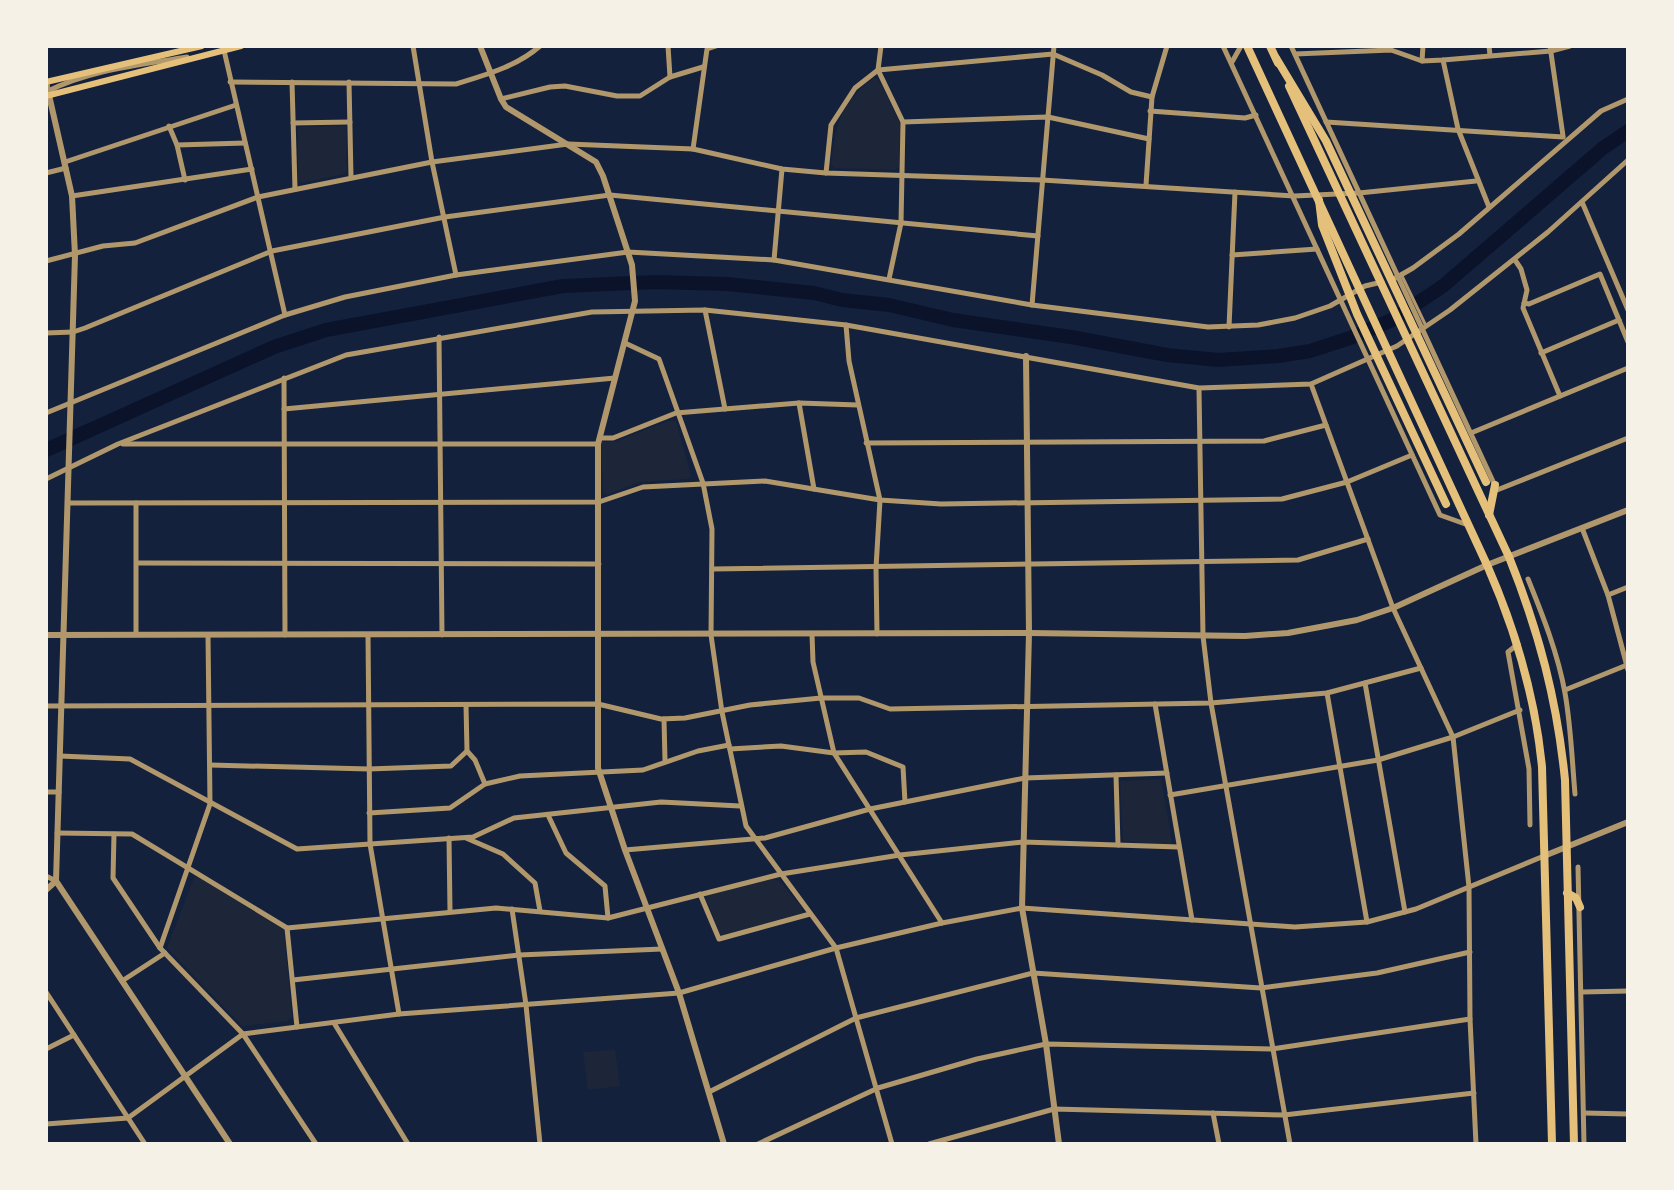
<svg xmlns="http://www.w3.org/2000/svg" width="1674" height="1190" font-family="'DejaVu Sans',sans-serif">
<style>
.green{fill:#1d2539}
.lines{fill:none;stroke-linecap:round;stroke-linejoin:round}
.river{stroke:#0b132b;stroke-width:14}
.pedestrian{stroke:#b1986c;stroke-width:3}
.minor{stroke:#b1986c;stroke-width:5}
.tertiary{stroke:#b1986c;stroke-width:6}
.secondary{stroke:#e5c07b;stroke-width:6}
.trunk{stroke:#e5c07b;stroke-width:8}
.motorway{stroke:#e5c07b;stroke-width:8}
</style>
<rect width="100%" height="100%" fill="#14213d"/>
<g class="green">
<path d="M874 78 878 79 900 123 899 167 895 170 835 168 831 165C836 124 839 105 874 78Z"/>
<polygon points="346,126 347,171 344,174 302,183 298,180 298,127"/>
<polygon points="668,421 676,421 691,475 688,479 639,482 606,495 603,490 601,442 614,442"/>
<polygon points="1161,779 1172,842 1170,845 1123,841 1120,781"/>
<polygon points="199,877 284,930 292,1017 288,1021 242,1026 167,948 194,878"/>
<polygon points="773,879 780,881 802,908 802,913 724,936 720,934 706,898 707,895"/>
<polygon points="615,1050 620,1086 588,1090 583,1052"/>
</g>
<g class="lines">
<polyline class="river" points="46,450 274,347 326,330 563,286 655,282 727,284 814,293 842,300 889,305 953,320 1071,337 1167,355 1218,360 1278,356 1310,351 1350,338 1392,320 1443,286 1603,148 1628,131"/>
<polyline class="pedestrian" points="1402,276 1426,326"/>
<g class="minor">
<polyline points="223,46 285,315"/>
<polyline points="413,46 432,162 456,275"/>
<polyline points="668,46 670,77"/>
<polyline points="881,46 878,70 903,122 901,223 889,279"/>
<polyline points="1223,46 1440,515 1468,525"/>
<polyline points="1291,46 1497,490 1628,438"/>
<polyline points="1489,46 1490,55"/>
<polyline points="1550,46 1563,136"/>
<polyline points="1295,54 1391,50 1422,61 1443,60 1551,51 1570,46"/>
<polyline points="1443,60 1458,129 1489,207"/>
<polyline points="1422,61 1423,46"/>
<polyline points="1232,62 1241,46"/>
<path d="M230 82 456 84C485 75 516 67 540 46"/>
<polyline points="292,82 295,189"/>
<polyline points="349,82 351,177"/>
<path d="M46 92C89 70 140 65 187 57"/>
<polyline points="501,99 550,87 565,86 617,96 640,96 670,77 703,67"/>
<polyline points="1150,111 1245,118 1256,115"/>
<polyline points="903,122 1048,117 1149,139"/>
<polyline points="1326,122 1563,137"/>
<polyline points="293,123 350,122"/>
<polyline points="169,126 177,145 185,180"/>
<polyline points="177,145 245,143"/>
<polyline points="693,149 707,49 716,46"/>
<polyline points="65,162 236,105"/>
<polyline points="46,173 66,168"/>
<polyline points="826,173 831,125 855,88 878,70 1053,54 1102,75 1131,92 1152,97"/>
<polyline points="1146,185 1152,97 1167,46"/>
<polyline points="72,196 252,169"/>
<polyline points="1582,202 1628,310"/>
<polyline points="1232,255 1317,249"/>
<polyline points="774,260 782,169"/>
<polyline points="1515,260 1521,269 1527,290 1523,308 1560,396"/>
<polyline points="46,261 103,246 135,243 258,197 432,162 568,144 693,149 782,169 826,173 1042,180 1294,196 1359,193 1476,181"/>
<polyline points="1392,280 1413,268 1459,234 1601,111 1628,99"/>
<polyline points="1524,303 1529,304 1600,274 1628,342"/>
<polyline points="1032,305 1054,46"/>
<polyline points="705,310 725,409"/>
<polyline points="846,325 849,361 880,500 876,568 877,634"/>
<polyline points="1229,327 1235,192"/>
<polyline points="46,333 73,332 85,328 272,251 445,217 610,195 1038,236"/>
<polyline points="439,337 442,635"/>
<polyline points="625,343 659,359 703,483 712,529 711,635 722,712 746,826 836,948 892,1144"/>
<polyline points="1541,353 1619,320"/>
<polyline points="284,378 285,635"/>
<polyline points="1311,384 1393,608 1453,737 1469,887 1470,1019 1476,1144"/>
<polyline points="1199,389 1203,636 1211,703 1290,1144"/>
<polyline points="799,403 814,489"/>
<polyline points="284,409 615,378"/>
<polyline points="46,413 285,315 345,297 456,275 628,252 774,260 1032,305 1208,327 1258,325 1295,318 1330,306 1365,286 1382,282"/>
<polyline points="1471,433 1628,368"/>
<polyline points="600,438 613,438 676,413 799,403 858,405"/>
<polyline points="866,443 1264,441 1326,425"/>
<polyline points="123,444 598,444"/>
<polyline points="46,479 118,444 346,355 592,312 705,310 846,325 1199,388 1311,384 1397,346 1450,310 1548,232 1628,160"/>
<polyline points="68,503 599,502 643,487 765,481 880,500 941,504 1282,499 1347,482 1412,455"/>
<polyline points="136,503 136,634"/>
<polyline points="1582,528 1608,595 1628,670"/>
<polyline points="137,563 599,564"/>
<polyline points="712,569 1298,560 1368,539"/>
<path d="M1528 579C1543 616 1558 654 1565 693 1571 727 1572 760 1575 794"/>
<polyline points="1608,595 1628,587"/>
<polyline points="812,634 813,662 834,753 942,923"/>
<polyline points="368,635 370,844 399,1014"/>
<polyline points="1518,644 1508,652 1529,769 1530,825"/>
<polyline points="1365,683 1405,912"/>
<polyline points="1565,690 1627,665"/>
<polyline points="1327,693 1367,922"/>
<polyline points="1155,704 1192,920"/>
<polyline points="466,705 467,751 475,760 485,784"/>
<polyline points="46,706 598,704 661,719 685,718 750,705 821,698 859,698 890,709 1211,703 1327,693 1421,668"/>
<polyline points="664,719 665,761"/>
<polyline points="730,749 781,746 834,753 866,752 903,767 905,802"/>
<polyline points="60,756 130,759 297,849 473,837 514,818 661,802 740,806"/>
<polyline points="210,765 369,769 451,766 467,751"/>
<polyline points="1116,775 1118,845"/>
<polyline points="46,792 59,792"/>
<polyline points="1170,795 1378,760 1453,737 1520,710"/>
<polyline points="369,813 450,808 485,784 520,776 643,770 698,751 729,745"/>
<polyline points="548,815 566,853 605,886 608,918"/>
<polyline points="57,833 132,834 287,928 496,908 608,918 781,874 900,855 1023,842 1179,847"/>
<polyline points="114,834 113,878 160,948 243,1034 316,1144"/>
<polyline points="449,838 450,911"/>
<polyline points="466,838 503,854 535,883 540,911"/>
<polyline points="625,850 765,838 870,809 1025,778 1167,773"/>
<polyline points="1578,867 1584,1144"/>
<polyline points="46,876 56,881"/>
<polyline points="700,894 719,939 810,914"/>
<polyline points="512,909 526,1005 540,1144"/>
<polyline points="287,928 297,1027"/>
<polyline points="160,948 210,804 208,635"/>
<polyline points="293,980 519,955 662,949"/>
<polyline points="122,981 165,953"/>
<polyline points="46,992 145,1144"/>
<polyline points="1582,992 1628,991"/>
<polyline points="334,1023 408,1144"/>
<polyline points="46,1049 74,1035"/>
<polyline points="709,1092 856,1018 1033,973 1261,988 1377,973 1470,952"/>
<polyline points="1213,1113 1219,1144"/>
<polyline points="1584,1113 1628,1114"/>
<polyline points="46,1124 128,1118 243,1034 399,1014 679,993 836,948 942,923 1022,908 1295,927 1367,922 1416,909 1544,856"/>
<polyline points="758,1144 878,1088 977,1059 1046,1044 1272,1049 1470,1019"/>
<polyline points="929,1144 1054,1109 1284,1115 1474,1093"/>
</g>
<g class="tertiary">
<polyline points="480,46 501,99 506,107 596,162 603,176 632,265 635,301 598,444 598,768 625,850 679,993 724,1144"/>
<polyline points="46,82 72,196 75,255 56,881 46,890"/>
<polyline points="1026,356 1029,633 1022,908 1046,1044 1059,1144"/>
<polyline points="46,635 1029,633 1245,636 1288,633 1357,620 1393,608 1487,565 1628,510"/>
<polyline points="1544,856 1628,822"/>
<polyline points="56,881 230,1144"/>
</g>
<g class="secondary">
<polyline points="46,82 202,46"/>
<polyline points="46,96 241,46"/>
</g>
<g class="trunk">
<path d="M1247 46 1487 565C1516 631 1535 695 1542 767L1552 1144"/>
<polyline points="1270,46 1278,63"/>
<path d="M1289 86 1509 557C1539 632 1557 700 1565 780L1574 1144"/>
<polyline points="1489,515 1495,485"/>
<polyline points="1567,893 1576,898 1580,907"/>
</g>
<g class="motorway">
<polyline points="1276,58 1326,141 1486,482"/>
<polyline points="1319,200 1322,225 1357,314 1446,504"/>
</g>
</g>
<rect width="1674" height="1190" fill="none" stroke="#f6f1e7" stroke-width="96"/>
</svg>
